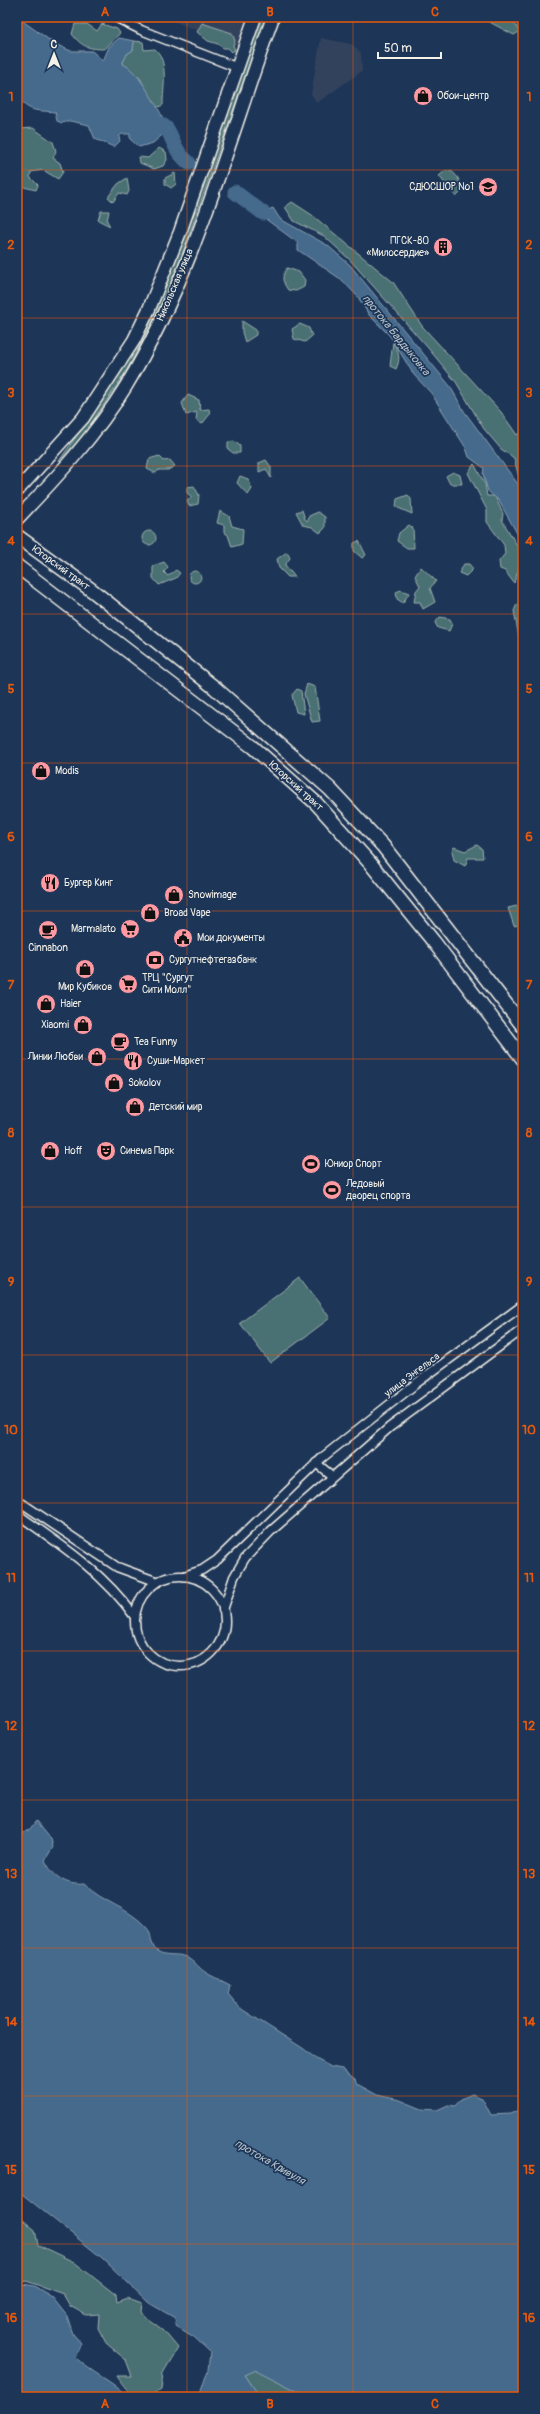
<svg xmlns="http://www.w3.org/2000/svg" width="540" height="2414" font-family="Pangolin,sans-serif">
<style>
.built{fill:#30435d}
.green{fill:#497073;stroke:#9eb0ae}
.water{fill:#446a8c;stroke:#8aa0b1}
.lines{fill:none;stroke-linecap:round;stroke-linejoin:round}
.river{stroke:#446a8c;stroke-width:15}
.street-casing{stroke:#f4f1e8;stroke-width:11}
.secondary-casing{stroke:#f4f1e8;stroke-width:15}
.primary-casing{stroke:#f4f1e8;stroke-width:16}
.street{stroke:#1d3557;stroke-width:8}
.secondary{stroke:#1d3557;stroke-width:12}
.primary{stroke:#1d3557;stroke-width:13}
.grid{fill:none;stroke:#e8590c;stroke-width:1;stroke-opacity:0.55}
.labels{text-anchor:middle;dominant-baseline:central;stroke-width:3.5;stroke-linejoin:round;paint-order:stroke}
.poi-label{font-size:10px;fill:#f4f1e8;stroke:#1d3557;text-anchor:start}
.street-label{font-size:10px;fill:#f4f1e8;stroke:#1d3557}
.water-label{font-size:11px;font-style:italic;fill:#b6c2c8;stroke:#1d3557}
.neatline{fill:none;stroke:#e8590c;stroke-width:1.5}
.grid-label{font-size:13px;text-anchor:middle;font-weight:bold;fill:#e8590c}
</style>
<rect width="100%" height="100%" fill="#1d3557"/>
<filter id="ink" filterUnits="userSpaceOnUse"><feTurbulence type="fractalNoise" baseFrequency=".025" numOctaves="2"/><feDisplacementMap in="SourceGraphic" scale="8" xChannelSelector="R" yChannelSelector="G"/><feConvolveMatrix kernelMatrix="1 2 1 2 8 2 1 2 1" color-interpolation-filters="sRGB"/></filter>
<g filter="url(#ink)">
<g class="built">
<polygon points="163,17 247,17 237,46"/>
<polygon points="321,38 351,44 355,47 361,53 362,71 317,103 311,94"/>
</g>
<g class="green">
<polygon points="260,17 266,17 176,272 157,314 124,375 82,437 59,461 122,371 145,327"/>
<path d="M480 17C495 17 514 15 519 32L514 35Z"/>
<polygon points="202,23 232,33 235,41 233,45 235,50 232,52 228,48 222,48 218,44 208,41 197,32"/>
<path d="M75 24H87L97 31 102 24 117 29 120 33 105 49C89 49 82 47 72 34Z"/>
<path d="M134 41 143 42 144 50 155 49C169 61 163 88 163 105L156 108 140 78 122 64 127 54 133 50Z"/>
<polygon points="17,124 20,129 33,128 53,142 56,151 53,158 60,163 63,172 58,179 43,170 31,172 30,177 38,185 36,190 24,187 17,178"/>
<polygon points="159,148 166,152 167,160 163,166 154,169 140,163 139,157 148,158"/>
<path d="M445 171H451C459 177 461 182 461 192L456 197 439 176Z"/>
<polygon points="175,173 176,184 171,188 165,184 165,178"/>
<polygon points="127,178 129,191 127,195 119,193 113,202 108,197 118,184"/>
<polygon points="292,202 312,215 393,282 422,326 501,412 517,435 523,429 523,482 518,474 514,458 501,449 484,429 456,382 428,348 350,260 324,236 294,221 285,207"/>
<polygon points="101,211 109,211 107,221 110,226 98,220"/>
<path d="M287 268 299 272 305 280 304 287 296 291 288 290C282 281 281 277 287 268Z"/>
<polygon points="242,321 256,330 256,335 245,342 242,332"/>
<polygon points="300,324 309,328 312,336 305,342 294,339 292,329"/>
<path d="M393 342C399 353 401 358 396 369L390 366Z"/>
<polygon points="188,395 199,400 200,410 209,409 210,414 202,424 196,420 197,412 186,415 182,403"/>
<polygon points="234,441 240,446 240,453 233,453 228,449 228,442"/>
<polygon points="159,456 164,461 170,460 175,466 168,470 159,470 155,473 147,469 149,459"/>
<polygon points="266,460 271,467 271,478 266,469 259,472 259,463"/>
<polygon points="474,464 485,484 487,496 495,496 503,514 502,520 519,549 520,565 514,583 505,571 500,569 499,561 505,554 504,545 487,522 487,510 468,473"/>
<polygon points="453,472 460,475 462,484 450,484 446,476"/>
<polygon points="240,476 248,479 252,489 248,495 237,483"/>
<polygon points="194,486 199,495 198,504 189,506 187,501 192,497 187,493 187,487"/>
<polygon points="408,495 411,499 412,514 396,507 397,499"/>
<polygon points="302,510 305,519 308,521 309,516 318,512 325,517 325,528 320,533 312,527 303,525 296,512"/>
<polygon points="220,511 229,516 232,526 243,529 242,544 232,547 228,535 224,532 224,525 217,523"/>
<polygon points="409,525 413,528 414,548 407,548 397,541 399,533"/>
<circle cx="149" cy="538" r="7"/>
<polygon points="359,541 366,555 362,558 354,551 354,543"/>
<polygon points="287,552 290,558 285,565 295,577 288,577 279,568 277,559"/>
<polygon points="164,562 168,567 164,572 168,576 176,570 180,573 176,578 159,585 153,578 153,566"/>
<polygon points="464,564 469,564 473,569 466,576 459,573"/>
<polygon points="421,567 436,581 430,588 435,602 423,609 420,602 414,602 416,591 420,586 415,576"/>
<circle cx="195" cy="577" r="6"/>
<polygon points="401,590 409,593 403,603 397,599 396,592"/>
<polygon points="517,604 523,608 523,640 520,642 514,611"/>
<polygon points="440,617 450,619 452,624 449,631 438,628 435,623"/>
<polygon points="307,684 315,687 320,721 312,722 304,694"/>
<polygon points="297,689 301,691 304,714 296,712 292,695"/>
<polygon points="477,845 482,849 483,858 468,858 465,866 454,860 452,851 454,847 465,851"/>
<path d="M517 906C522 912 525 916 522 924L514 926 508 908Z"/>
<polygon points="300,1278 330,1318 270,1363 240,1323"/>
<path d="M17 2215 35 2230 38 2245 74 2262 116 2295 117 2302 128 2298 142 2303 141 2312 144 2316 163 2330 178 2348 163 2373 161 2390C139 2404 129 2395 117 2376H132L126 2360 106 2343 98 2328 99 2314 86 2315 70 2306 63 2294 18 2278Z"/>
<polygon points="256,2369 309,2397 260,2397 245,2375"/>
</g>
<g class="water">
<path d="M17 17 55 44 71 51H92L103 61 109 47 119 38 134 41 133 50 127 54 122 64C137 67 163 115 168 130L153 143 139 147 130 139V134H122L119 137 120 141 114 147 95 139 89 125 70 121 62 123 57 121 55 112C36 110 30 113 17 97Z"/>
<polygon points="249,200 263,212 273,208 280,219 327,245 350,265 450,386 464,411 523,491 523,544 499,501 488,491 483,474 484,468 469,457 466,448 431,393 414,375 390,336 369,315 358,297 342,280 298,250 298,243 252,209"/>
<path d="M36 1821 51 1839 53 1847 45 1860C52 1876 66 1886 84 1884 103 1903 128 1907 146 1927 153 1933 149 1944 157 1951 166 1957 178 1953 187 1957 195 1961 200 1970 208 1974 215 1978 223 1981 230 1985L228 1994 240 2008 304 2049 316 2059 331 2067 342 2069 355 2079 357 2084 377 2095 400 2100 422 2109 437 2110 448 2105 455 2106 461 2099 472 2094 482 2098 491 2115 510 2114 523 2108V2397H309L256 2370 245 2375 260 2397H199L208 2370 210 2352 194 2337 176 2326 175 2318 149 2303 101 2257 17 2190V1837L30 1829Z"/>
<path d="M17 2283 34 2286 52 2297 67 2316 73 2334 81 2343 75 2357C91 2373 112 2380 128 2397H17Z"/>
</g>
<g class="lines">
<g class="river">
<path d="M152 121C172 126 168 135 178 151 180 155 185 159 189 163"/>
<polyline points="235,192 263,213"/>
</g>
<defs>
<g id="street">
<polyline points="115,17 141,30 238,68"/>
<polyline points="316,1463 332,1476"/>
<polyline points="17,1500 117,1567 158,1582"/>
<path d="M17 1514C60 1544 104 1573 135 1617"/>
<polyline points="184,1576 202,1570 217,1560 323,1457 418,1382 523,1305"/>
<circle cx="180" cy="1621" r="45"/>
<polyline points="223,1610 234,1577 245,1558 271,1531 390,1427 523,1329"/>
</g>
<g id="secondary">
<polyline points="17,491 83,418 134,340 149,309 180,232 255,17"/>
<path d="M17 519C56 478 96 435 126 386 195 273 228 141 273 17"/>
</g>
<g id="primary">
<polyline points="17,536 93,591 215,688 330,789 383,846 523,1026"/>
<polyline points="17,566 253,747 316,803 370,863 434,942 523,1059"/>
</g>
</defs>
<use href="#street" class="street-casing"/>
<use href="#secondary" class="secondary-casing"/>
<use href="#primary" class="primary-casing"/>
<use href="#street" class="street"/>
<use href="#secondary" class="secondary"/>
<use href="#primary" class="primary"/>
</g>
</g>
<path class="grid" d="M187 17V2397M353 17V2397M17 170H523M17 318H523M17 466H523M17 614H523M17 763H523M17 911H523M17 1059H523M17 1207H523M17 1355H523M17 1503H523M17 1651H523M17 1800H523M17 1948H523M17 2096H523M17 2244H523"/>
<defs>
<symbol id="shop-disc" viewBox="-11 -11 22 22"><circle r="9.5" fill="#ff9aa2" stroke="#1d3557"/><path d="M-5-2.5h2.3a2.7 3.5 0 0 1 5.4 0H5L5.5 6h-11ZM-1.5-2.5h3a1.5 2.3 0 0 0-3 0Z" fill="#111"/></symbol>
<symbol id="school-disc" viewBox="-11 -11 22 22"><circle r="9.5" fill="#ff9aa2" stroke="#1d3557"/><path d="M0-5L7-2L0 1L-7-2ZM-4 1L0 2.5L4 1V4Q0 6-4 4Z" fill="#111"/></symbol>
<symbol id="building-disc" viewBox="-11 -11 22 22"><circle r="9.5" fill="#ff9aa2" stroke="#1d3557"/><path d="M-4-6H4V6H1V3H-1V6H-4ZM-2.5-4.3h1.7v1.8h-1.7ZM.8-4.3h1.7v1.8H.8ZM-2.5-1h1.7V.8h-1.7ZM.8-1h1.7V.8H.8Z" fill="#111"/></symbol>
<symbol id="restaurant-disc" viewBox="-11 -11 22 22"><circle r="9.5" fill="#ff9aa2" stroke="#1d3557"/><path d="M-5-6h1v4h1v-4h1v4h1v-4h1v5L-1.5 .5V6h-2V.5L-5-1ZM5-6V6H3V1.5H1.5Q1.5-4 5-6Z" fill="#111"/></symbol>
<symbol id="supermarket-disc" viewBox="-11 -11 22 22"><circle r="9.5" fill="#ff9aa2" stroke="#1d3557"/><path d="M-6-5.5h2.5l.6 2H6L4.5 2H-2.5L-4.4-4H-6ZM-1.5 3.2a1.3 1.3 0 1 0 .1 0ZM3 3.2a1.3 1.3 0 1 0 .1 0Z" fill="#111"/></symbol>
<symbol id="cafe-disc" viewBox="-11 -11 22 22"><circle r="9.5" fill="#ff9aa2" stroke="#1d3557"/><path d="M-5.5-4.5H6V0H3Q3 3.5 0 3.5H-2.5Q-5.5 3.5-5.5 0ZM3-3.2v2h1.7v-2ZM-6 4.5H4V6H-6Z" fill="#111"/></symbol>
<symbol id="civic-disc" viewBox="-11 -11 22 22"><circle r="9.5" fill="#ff9aa2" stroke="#1d3557"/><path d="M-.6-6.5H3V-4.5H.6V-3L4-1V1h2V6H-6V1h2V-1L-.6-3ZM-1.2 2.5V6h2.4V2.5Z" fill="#111"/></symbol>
<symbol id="bank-disc" viewBox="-11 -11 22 22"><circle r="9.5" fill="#ff9aa2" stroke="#1d3557"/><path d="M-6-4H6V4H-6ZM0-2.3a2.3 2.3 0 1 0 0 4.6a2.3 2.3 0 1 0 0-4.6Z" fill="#111"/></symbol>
<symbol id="theatre-disc" viewBox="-11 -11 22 22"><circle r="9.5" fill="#ff9aa2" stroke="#1d3557"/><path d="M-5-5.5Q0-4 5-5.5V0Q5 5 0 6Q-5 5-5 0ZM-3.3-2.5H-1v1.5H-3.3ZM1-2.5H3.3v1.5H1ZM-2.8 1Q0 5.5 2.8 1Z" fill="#111"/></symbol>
<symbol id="stadium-disc" viewBox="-11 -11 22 22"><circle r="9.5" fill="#ff9aa2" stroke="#1d3557"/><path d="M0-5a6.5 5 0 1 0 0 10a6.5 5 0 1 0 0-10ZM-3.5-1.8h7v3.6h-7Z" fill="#111"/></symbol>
</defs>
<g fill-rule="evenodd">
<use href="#shop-disc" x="412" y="85" width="22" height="22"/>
<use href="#school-disc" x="477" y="176" width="22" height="22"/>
<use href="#building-disc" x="432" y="236" width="22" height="22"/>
<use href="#shop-disc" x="30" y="760" width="22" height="22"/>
<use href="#restaurant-disc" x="39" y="872" width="22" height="22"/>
<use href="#shop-disc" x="163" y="884" width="22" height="22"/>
<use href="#shop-disc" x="139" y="902" width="22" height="22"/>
<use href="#supermarket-disc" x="119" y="918" width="22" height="22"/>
<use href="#cafe-disc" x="37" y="919" width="22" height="22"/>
<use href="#civic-disc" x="172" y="927" width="22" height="22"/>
<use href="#bank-disc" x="144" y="949" width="22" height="22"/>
<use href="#shop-disc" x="74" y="958" width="22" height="22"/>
<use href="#supermarket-disc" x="117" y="973" width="22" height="22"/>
<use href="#shop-disc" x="35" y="993" width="22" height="22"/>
<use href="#shop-disc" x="72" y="1014" width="22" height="22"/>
<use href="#cafe-disc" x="109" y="1031" width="22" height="22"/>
<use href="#shop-disc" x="86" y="1046" width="22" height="22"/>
<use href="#restaurant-disc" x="122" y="1050" width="22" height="22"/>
<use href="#shop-disc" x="103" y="1072" width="22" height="22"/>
<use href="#shop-disc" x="124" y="1096" width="22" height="22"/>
<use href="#shop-disc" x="39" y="1140" width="22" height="22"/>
<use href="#theatre-disc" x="95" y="1140" width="22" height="22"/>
<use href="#stadium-disc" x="300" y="1153" width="22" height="22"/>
<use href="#stadium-disc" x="321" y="1179" width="22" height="22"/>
</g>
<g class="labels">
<g class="poi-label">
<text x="437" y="96">Обои-центр</text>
<text x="474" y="187" text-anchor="end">СДЮСШОР №1</text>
<text x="429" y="241" text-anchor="end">ПГСК-80<tspan x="429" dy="12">«Милосердие»</tspan></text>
<text x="55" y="771">Modis</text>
<text x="64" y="883">Бургер Кинг</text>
<text x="188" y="895">Snowimage</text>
<text x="164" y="913">Broad Vape</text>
<text x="116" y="929" text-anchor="end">Marmalato</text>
<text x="197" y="938">Мои документы</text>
<text x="48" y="948" text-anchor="middle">Cinnabon</text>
<text x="169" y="960">Сургутнефтегазбанк</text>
<text x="142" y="978">ТРЦ "Сургут<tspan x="142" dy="12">Сити Молл"</tspan></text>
<text x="85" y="987" text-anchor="middle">Мир Кубиков</text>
<text x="60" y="1004">Haier</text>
<text x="69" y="1025" text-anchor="end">Xiaomi</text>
<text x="134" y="1042">Tea Funny</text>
<text x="83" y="1057" text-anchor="end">Линии Любви</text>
<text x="147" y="1061">Суши-Маркет</text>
<text x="128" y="1083">Sokolov</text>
<text x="149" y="1107">Детский мир</text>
<text x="64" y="1151">Hoff</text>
<text x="120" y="1151">Синема Парк</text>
<text x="325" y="1164">Юниор Спорт</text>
<text x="346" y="1184">Ледовый<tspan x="346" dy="12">дворец спорта</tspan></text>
</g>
<g class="street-label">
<text transform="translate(175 285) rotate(-67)">Никольская улица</text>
<text transform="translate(61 568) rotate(36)">Югорский тракт</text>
<text transform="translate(296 786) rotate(42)">Югорский тракт</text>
<text transform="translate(412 1375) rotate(-37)">улица Энгельса</text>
</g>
<g class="water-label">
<text transform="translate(396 335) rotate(51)">протока Бардыковка</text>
<text transform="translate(270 2162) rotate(30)">протока Кривуля</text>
</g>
</g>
<rect width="540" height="2414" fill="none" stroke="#1d3557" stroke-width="44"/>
<g transform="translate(54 54)" stroke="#1d3557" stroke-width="3" paint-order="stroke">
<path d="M0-3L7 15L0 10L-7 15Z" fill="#f4f1e8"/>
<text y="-6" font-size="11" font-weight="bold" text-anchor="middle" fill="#f4f1e8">С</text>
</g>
<path d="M378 52v6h63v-6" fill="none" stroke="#f4f1e8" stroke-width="2"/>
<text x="384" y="52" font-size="12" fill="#f4f1e8" stroke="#1d3557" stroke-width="3" paint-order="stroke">50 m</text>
<rect x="22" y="22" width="496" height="2370" class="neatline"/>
<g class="grid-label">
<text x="105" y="16">A</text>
<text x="270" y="16">B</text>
<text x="435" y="16">C</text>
<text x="11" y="101">1</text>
<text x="529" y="101">1</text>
<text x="11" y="249">2</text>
<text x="529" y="249">2</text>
<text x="11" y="397">3</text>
<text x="529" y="397">3</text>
<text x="11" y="545">4</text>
<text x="529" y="545">4</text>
<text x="11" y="693">5</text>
<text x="529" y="693">5</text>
<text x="11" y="841">6</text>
<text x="529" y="841">6</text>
<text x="11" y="989">7</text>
<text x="529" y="989">7</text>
<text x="11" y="1137">8</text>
<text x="529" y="1137">8</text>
<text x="11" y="1286">9</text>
<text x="529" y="1286">9</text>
<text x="11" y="1434">10</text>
<text x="529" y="1434">10</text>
<text x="11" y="1582">11</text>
<text x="529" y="1582">11</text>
<text x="11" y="1730">12</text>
<text x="529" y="1730">12</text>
<text x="11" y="1878">13</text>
<text x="529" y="1878">13</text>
<text x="11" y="2026">14</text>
<text x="529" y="2026">14</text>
<text x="11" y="2174">15</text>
<text x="529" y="2174">15</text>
<text x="11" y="2322">16</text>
<text x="529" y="2322">16</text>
<text x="105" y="2408">A</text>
<text x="270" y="2408">B</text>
<text x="435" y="2408">C</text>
</g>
</svg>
